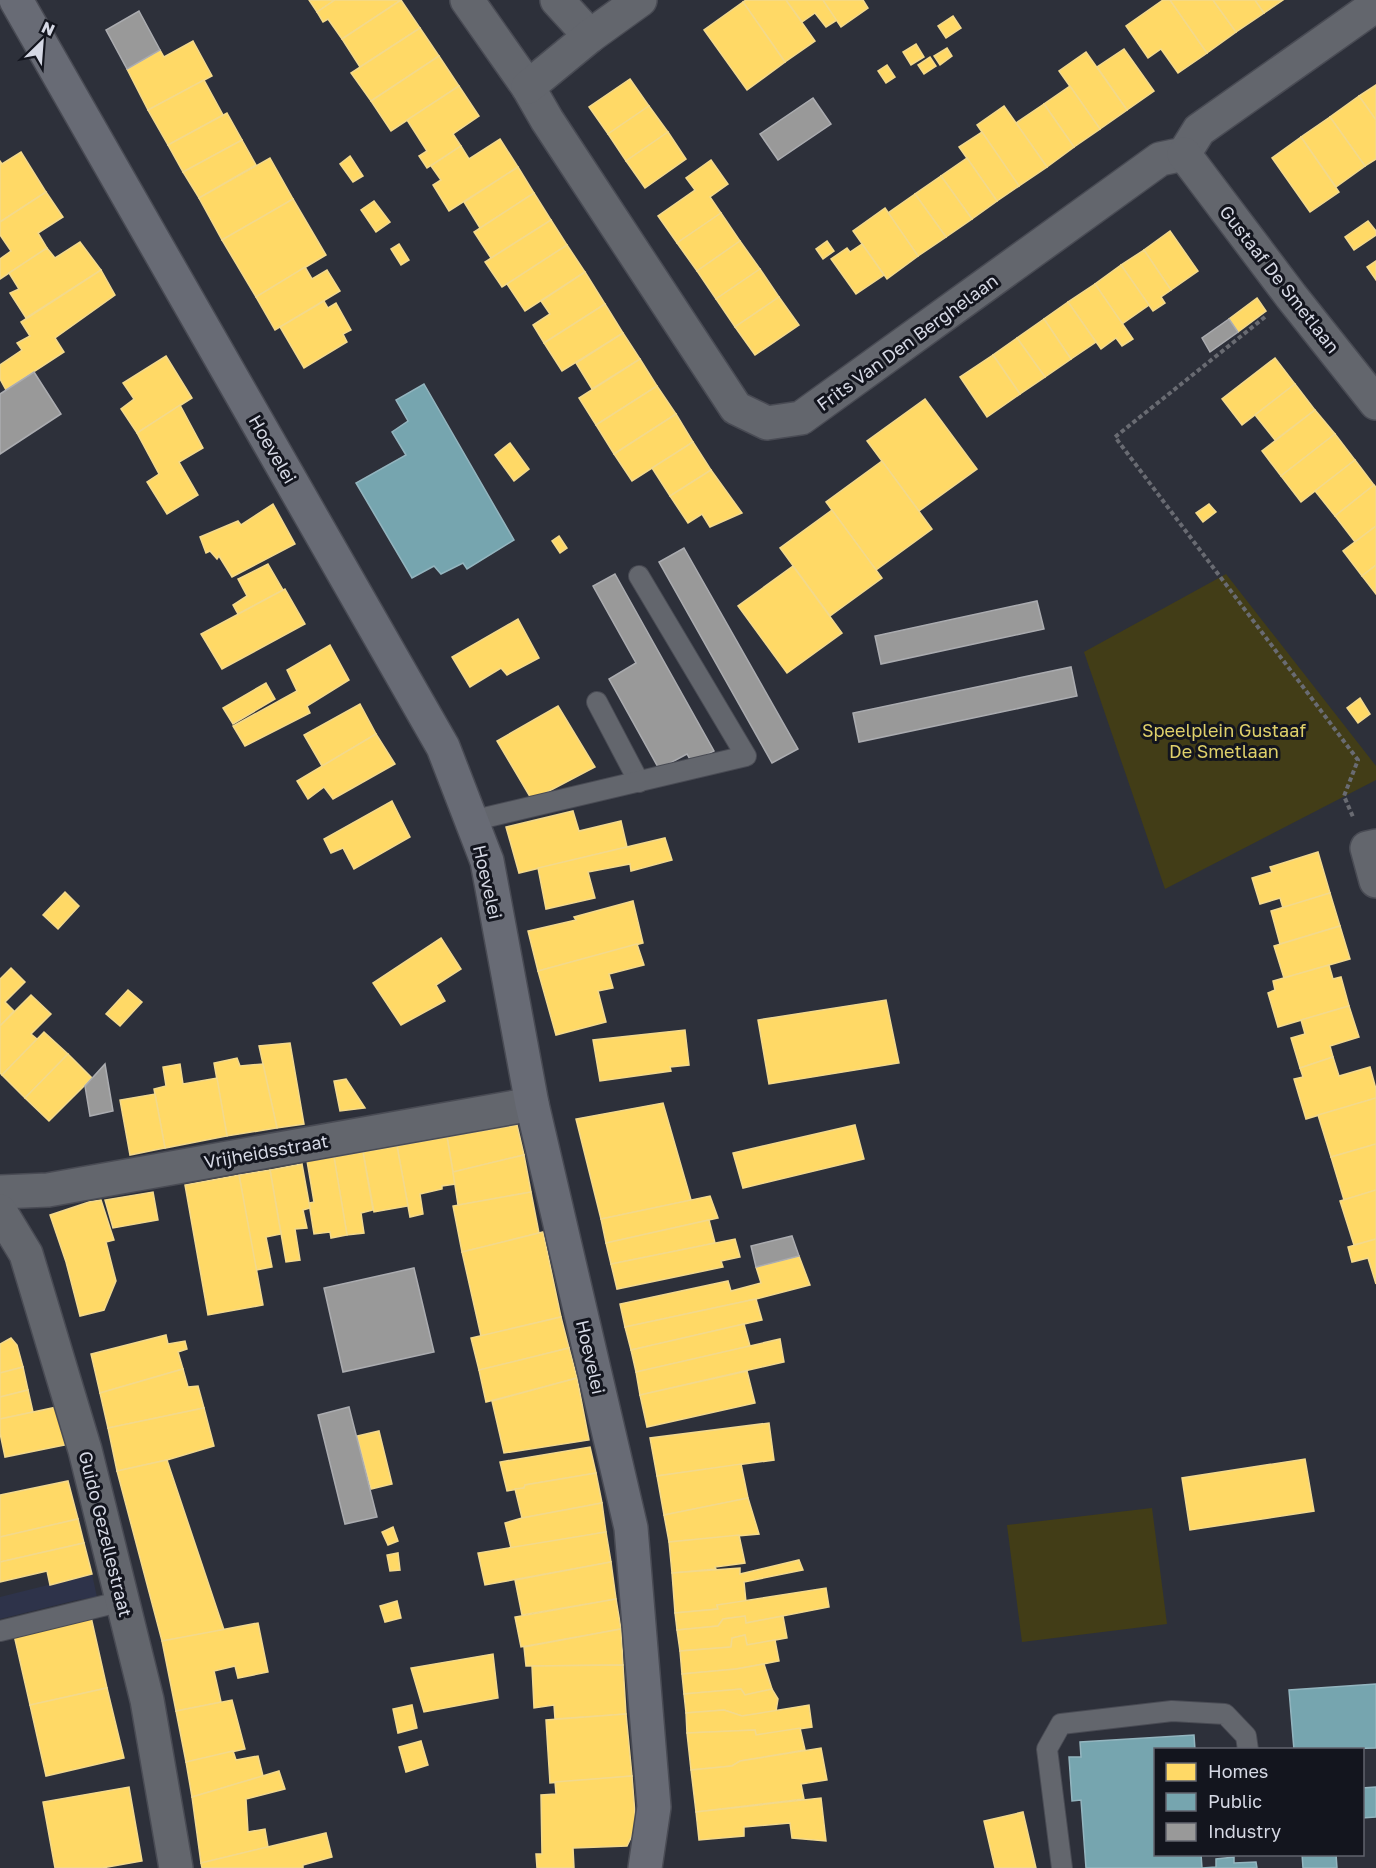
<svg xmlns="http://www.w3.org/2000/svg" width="1376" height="1868" font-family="'Golos Text',sans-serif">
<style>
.built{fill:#2e334a}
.green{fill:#423d17}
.homes{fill:#ffd966;stroke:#f3d98c;stroke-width:1.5}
.public{fill:#76a5af;stroke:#93b5bf;stroke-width:1.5}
.industry{fill:#999;stroke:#abacb0;stroke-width:1.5}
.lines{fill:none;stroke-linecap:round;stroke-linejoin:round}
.lane-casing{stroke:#494b54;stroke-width:22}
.street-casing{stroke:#494b54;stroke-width:36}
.secondary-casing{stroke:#494b54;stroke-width:36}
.path{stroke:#696b72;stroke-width:4;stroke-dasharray:4.5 3;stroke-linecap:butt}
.lane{stroke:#63666d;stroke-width:20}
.street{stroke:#63666d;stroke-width:33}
.secondary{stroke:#686b75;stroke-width:33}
.labels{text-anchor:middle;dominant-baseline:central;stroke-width:6;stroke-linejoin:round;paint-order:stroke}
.street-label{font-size:18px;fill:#d6d9e5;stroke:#13151e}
.park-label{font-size:18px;fill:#dfd06a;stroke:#13151e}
</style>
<rect width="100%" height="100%" fill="#2d303a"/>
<polygon class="built" points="92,1574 97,1597 77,1600 0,1619 0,1597"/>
<g class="green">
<polygon points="1226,574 1376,766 1376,780 1165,889 1084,652"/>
<polygon points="1152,1508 1167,1624 1022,1642 1007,1525"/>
</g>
<g class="homes">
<polygon points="309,0 335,0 317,12"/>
<polygon points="335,0 401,0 342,39 328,19 323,22 317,12"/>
<polygon points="401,0 420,28 360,67 342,39"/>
<polygon points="746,0 786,0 815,41 785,62 743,2"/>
<polygon points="786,0 823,0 837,20 826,27 815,13 802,22"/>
<polygon points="823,0 863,0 868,8 841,27"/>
<polygon points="1163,0 1170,0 1207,53 1178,73 1161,49 1148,58 1126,26"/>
<polygon points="1170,0 1213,0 1236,32 1207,53"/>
<polygon points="1213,0 1255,0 1264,13 1236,32"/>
<polygon points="1255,0 1283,0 1264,13"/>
<polygon points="743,2 785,62 747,90 704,30"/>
<polygon points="953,16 961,28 946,38 938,26"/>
<polygon points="420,28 439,56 371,101 351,73"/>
<polygon points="193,41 212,76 148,110 127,69 160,50 164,57"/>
<polygon points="916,44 924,57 911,65 903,52"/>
<polygon points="947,48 952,56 940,65 934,56"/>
<polygon points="1124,49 1154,91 1127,110 1097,67"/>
<polygon points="1086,52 1127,110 1100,129 1059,71"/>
<polygon points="439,56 459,86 391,131 371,101"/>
<polygon points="930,57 936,66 924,74 918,65"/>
<polygon points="887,65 895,77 886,83 878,71"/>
<polygon points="630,79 649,106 608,134 589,107"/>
<polygon points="204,80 223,115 168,145 148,110"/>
<polygon points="1376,85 1376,120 1359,96"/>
<polygon points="459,86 479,116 453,134 461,146 427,168 419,156 427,151 407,120"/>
<polygon points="1070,86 1100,129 1074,147 1044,104"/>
<polygon points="1359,96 1376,120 1376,159 1365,166 1330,117"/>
<polygon points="1044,104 1074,147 1047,167 1016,123"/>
<polygon points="649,106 668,132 626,161 608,134"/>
<polygon points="1004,106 1047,167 1019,186 977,125"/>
<polygon points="227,113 242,140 183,172 168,145"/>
<polygon points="1330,117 1365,166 1336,187 1301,137"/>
<polygon points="668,132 686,159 645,188 626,161"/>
<polygon points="982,132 1019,186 997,201 959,147"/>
<polygon points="1301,137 1339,192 1310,212 1272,158"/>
<polygon points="500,139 518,167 449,211 433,185 441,180 431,166 461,146 469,159"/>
<polygon points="242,140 256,165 199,198 183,172"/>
<polygon points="21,152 46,192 0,222 0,161 2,164"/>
<polygon points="350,156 363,176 353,182 340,164"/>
<polygon points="270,158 293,199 222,240 199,198"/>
<polygon points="967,158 997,201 972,219 941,176"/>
<polygon points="711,160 728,184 710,197 721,213 677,243 658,216 695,190 686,178"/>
<polygon points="518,167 534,193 480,228 464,202"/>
<polygon points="941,176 972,219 946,237 915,194"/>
<polygon points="46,192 63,217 38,233 47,248 0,279 0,259 11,251 0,235 0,222"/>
<polygon points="534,193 551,220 491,258 474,232"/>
<polygon points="915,194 946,237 918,256 888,213"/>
<polygon points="293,199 326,255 256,297 222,240"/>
<polygon points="374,201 390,222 376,232 361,210"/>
<polygon points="885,208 918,256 887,279 853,231"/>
<polygon points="721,213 740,241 697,271 677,243"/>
<polygon points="551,220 567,245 502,287 485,262"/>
<polygon points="1368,221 1376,231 1376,235 1354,250 1345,237"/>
<polygon points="1170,231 1198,271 1171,290 1144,250"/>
<polygon points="740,241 760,269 716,299 697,271"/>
<polygon points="827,241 834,251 823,259 816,249"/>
<polygon points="80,242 101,270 26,318 10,293 19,289 9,273 47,248 55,258"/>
<polygon points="399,244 409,260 401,265 391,249"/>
<polygon points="862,244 884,275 856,294 831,259 847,248 850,252"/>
<polygon points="567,245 585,272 525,311 507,284"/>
<polygon points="1144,250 1171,290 1161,297 1165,303 1153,311 1121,265"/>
<polygon points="1376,261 1376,280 1367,267"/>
<polygon points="1121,265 1149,305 1122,324 1095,284"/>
<polygon points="305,267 312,279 327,270 340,291 275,330 256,297"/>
<polygon points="760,269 779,297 735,327 716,299"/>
<polygon points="101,270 115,295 55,338 64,352 6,390 0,379 0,365 22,350 17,343 30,336 21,322"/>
<polygon points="585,272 605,304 544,343 533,325 550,314 541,301"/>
<polygon points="1095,284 1133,339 1122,346 1116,338 1101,349 1068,302"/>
<polygon points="779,297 799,325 755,355 735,327"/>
<polygon points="1257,298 1266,311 1238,332 1229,319"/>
<polygon points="324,301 328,308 336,303 351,330 343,334 347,342 304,368 280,327"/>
<polygon points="1068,302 1096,342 1071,359 1044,319"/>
<polygon points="605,304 623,333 562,371 544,343"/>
<polygon points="1044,319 1071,359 1045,377 1017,338"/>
<polygon points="623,333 640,359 592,389 576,363"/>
<polygon points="1017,338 1045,377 1020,394 993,355"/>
<polygon points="993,355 1020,394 987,417 960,377"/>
<polygon points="166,356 192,398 137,433 121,409 134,399 123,383"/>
<polygon points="1275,358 1295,384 1242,425 1222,399"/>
<polygon points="640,359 657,386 596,425 579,398"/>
<polygon points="1295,384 1315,410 1275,440 1255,415"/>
<polygon points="657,386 676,414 614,454 596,425"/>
<polygon points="925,399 977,469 919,511 867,441"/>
<polygon points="180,405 203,448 179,462 198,495 167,514 147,482 159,474 137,433"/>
<polygon points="1315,410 1335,434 1281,476 1262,451"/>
<polygon points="676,414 693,442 632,481 614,454"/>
<polygon points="1335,434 1355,460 1301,502 1281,476"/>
<polygon points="693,442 711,470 670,496 652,468"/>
<polygon points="510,443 529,469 514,481 495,455"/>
<polygon points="1355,460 1374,485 1335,516 1315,491"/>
<polygon points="882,461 932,529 876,570 826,502"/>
<polygon points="711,470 742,513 710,527 702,514 688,523 670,496"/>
<polygon points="1374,485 1376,487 1376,526 1355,542 1335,516"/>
<polygon points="273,504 295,544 232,577 219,556 217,559 210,551 206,553 200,537 238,521 241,525"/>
<polygon points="1209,504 1216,512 1203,522 1196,513"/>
<polygon points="832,510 882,578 830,616 780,548"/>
<polygon points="1376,526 1376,565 1362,576 1343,551"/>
<polygon points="559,536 567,548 560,553 552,541"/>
<polygon points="268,564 283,590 238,614 233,605 247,596 238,579"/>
<polygon points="1376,565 1376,594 1362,576"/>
<polygon points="793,566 842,633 787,673 738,606"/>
<polygon points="285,589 305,624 222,669 201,634"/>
<polygon points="518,619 539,658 507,675 501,668 470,687 452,657"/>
<polygon points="330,645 349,680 307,706 310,713 245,746 233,726 297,691 287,670"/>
<polygon points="266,683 275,699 233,724 223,708"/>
<polygon points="1360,698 1370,714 1358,723 1347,708"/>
<polygon points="360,704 376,734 322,766 304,735"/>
<polygon points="558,706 595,767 532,800 497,741"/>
<polygon points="376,734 395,764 333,799 324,787 308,799 297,781"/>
<polygon points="392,801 410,837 354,869 343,848 331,853 324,839"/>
<polygon points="573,811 579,831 621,821 627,847 519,873 506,827"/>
<polygon points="665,838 672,860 631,871 630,864 588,872 595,898 546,909 538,868"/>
<polygon points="1318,852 1330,893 1283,908 1280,898 1260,904 1252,878 1272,872 1270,867"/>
<polygon points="65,892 79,906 58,929 43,915"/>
<polygon points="1330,893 1340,926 1280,944 1271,911"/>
<polygon points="633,901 643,943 538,971 528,931 576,920 574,917"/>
<polygon points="1340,926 1350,959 1284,978 1274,946"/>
<polygon points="441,938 461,969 436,985 445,1001 401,1025 373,983"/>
<polygon points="637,944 644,965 609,974 613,988 598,991 606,1022 556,1035 538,971"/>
<polygon points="1329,965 1333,979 1341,977 1349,1006 1278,1027 1268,993 1275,990 1273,981"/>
<polygon points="11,968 25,982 5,1002 14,1011 0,1026 0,979"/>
<polygon points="128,990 142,1002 120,1026 106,1014"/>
<polygon points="31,995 51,1014 31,1034 37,1039 2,1075 0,1073 0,1026"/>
<polygon points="886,1000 899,1063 769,1084 758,1020"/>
<polygon points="1349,1006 1359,1037 1330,1046 1333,1057 1300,1068 1291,1038 1305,1034 1301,1020"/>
<polygon points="685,1030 689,1065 670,1067 671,1071 600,1081 593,1040"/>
<polygon points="44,1032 68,1054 25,1098 2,1075"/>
<polygon points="290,1043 304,1124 277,1128 259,1046"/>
<polygon points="68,1054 92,1078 49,1121 25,1098"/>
<polygon points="1333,1057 1339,1076 1370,1067 1376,1089 1376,1098 1306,1119 1294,1079 1303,1077 1300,1068"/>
<polygon points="237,1058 240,1066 263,1064 277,1128 227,1136 214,1063"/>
<polygon points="180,1064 183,1084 217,1078 227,1136 165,1148 154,1089 166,1086 163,1067"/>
<polygon points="346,1079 365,1108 340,1111 334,1081"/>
<polygon points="155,1094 165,1148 130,1155 120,1100"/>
<polygon points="1376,1098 1376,1144 1331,1157 1318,1115"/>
<polygon points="663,1103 691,1200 601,1219 576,1119"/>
<polygon points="517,1125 524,1155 453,1172 447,1137"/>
<polygon points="855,1125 864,1159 743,1188 733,1153"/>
<polygon points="447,1137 455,1184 442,1186 442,1189 420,1194 423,1214 410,1217 397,1146"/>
<polygon points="1376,1144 1376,1190 1344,1200 1331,1157"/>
<polygon points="397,1146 408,1206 374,1212 363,1152"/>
<polygon points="363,1152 373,1210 361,1213 364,1233 347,1235 334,1157"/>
<polygon points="524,1155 531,1192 458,1205 453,1172"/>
<polygon points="334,1157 347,1235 331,1238 330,1232 314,1234 309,1203 314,1202 307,1161"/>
<polygon points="302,1164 310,1208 303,1210 307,1228 295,1229 300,1260 286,1262 270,1170"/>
<polygon points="270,1170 281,1234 266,1237 272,1267 256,1270 239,1175"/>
<polygon points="239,1175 263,1305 208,1315 185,1185"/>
<polygon points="1376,1190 1376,1239 1354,1245 1340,1201"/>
<polygon points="153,1192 158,1220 113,1228 105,1200"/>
<polygon points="531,1192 539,1233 462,1252 453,1206"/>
<polygon points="710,1196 718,1218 606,1243 601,1219"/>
<polygon points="101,1200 114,1240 106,1242 116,1281 104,1310 80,1316 66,1262 50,1215 89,1202"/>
<polygon points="709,1220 715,1243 611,1264 606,1243"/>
<polygon points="543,1232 561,1317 481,1336 462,1252"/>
<polygon points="735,1239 740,1257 721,1261 723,1267 617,1289 611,1264"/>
<polygon points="1376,1239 1376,1284 1368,1258 1352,1262 1348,1247"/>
<polygon points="799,1256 810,1285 756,1299 625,1327 620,1304 728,1281 731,1291 761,1283 756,1267"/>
<polygon points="756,1299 762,1320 631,1350 625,1327"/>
<polygon points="561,1317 569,1348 479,1370 471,1338"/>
<polygon points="744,1324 750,1346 636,1372 631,1350"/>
<polygon points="166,1335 168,1344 185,1341 187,1349 178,1352 183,1369 100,1393 91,1354"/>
<polygon points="11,1338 17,1345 23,1367 0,1373 0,1344"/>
<polygon points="780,1339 784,1362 640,1395 636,1372"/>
<polygon points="569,1348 577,1378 486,1402 479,1370"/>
<polygon points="23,1367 28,1390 0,1397 0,1373"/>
<polygon points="183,1369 188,1387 198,1386 204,1408 108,1428 100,1393"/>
<polygon points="747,1371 755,1403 647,1427 640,1395"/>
<polygon points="577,1378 589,1440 504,1453 492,1401"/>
<polygon points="28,1390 33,1412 0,1419 0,1397"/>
<polygon points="57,1407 65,1445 5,1457 0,1433 0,1419"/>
<polygon points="204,1408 214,1446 167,1460 117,1471 108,1428"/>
<polygon points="769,1423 774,1460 657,1476 650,1438"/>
<polygon points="379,1431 392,1484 371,1489 357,1436"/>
<polygon points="590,1447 596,1473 525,1485 524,1488 507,1491 500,1462"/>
<polygon points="1305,1459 1314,1511 1190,1530 1182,1478"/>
<polygon points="167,1460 224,1630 162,1641 117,1471"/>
<polygon points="741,1464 748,1498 664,1515 657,1476"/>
<polygon points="596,1473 602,1503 522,1518 515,1489 524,1488 525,1485"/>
<polygon points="68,1481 78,1519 0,1537 0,1495"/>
<polygon points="748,1498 759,1534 669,1542 664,1515"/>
<polygon points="602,1503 606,1532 511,1548 505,1523 522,1518"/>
<polygon points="78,1519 84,1543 0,1562 0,1537"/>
<polygon points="393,1527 398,1541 388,1545 382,1532"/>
<polygon points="606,1532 611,1562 485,1585 478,1553"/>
<polygon points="739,1535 745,1563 715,1567 716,1569 672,1573 669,1542"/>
<polygon points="84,1543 92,1574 50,1585 47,1571 0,1582 0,1562"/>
<polygon points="398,1553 400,1570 390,1571 387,1555"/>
<polygon points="799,1560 803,1570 744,1582 746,1602 717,1605 718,1609 675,1613 672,1573 740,1568 740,1574"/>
<polygon points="611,1562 616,1599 522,1615 515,1580"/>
<polygon points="826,1588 829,1607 746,1623 745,1616 723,1619 718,1626 677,1630 675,1613 718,1609 717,1605"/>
<polygon points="616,1599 621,1629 521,1647 515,1617"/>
<polygon points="397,1601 401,1618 385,1622 380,1606"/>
<polygon points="745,1616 746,1623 783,1616 787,1638 747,1645 745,1635 732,1638 731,1647 680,1651 677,1630 718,1626 723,1619"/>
<polygon points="91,1617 107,1688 30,1705 14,1635"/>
<polygon points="258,1623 268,1672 238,1678 235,1666 214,1671 221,1702 176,1711 162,1641"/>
<polygon points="621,1629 623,1665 526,1666 524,1647"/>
<polygon points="745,1635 747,1645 775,1640 779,1661 736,1669 682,1674 680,1651 731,1647 732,1638"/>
<polygon points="493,1654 498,1698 424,1712 411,1668"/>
<polygon points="764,1664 772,1689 745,1695 741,1689 684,1694 682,1674 736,1669"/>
<polygon points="623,1665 626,1714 555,1719 554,1705 534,1708 532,1666"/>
<polygon points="107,1688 124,1758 46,1776 30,1705"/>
<polygon points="741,1689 745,1695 772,1689 778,1699 776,1711 742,1716 724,1710 686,1713 684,1694"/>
<polygon points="232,1700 245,1749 186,1762 176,1711"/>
<polygon points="412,1705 417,1728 398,1733 393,1709"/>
<polygon points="809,1705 812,1727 756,1735 755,1730 687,1733 686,1713 724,1710 742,1716"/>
<polygon points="626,1714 632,1776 550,1783 546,1720"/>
<polygon points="800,1728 805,1750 740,1761 732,1766 691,1770 687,1733 755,1730 756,1735"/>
<polygon points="421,1741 428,1765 406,1772 399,1747"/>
<polygon points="821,1748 827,1780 801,1784 804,1799 696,1812 691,1770 732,1766 740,1761"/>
<polygon points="233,1751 236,1760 258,1756 263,1776 192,1797 186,1762"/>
<polygon points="279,1771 285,1789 246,1799 248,1832 265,1829 268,1847 201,1863 192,1797"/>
<polygon points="632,1776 636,1827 627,1846 573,1848 574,1868 537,1868 536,1854 542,1854 541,1795 556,1794 555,1782"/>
<polygon points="129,1787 142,1861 102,1868 55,1868 43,1802"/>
<polygon points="821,1798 826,1841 792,1838 790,1823 744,1827 744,1836 699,1840 696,1812"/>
<polygon points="1023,1812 1036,1868 995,1868 984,1821"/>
<polygon points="326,1833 332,1857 303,1865 303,1868 202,1868 201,1863"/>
</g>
<g class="public">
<polygon points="424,384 514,540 467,569 463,563 441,574 434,566 412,578 356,483 406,455 392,432 408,421 396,400"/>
<polygon points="1376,1684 1376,1748 1294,1750 1289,1690"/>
<polygon points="1194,1735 1195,1750 1156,1750 1156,1854 1201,1854 1202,1868 1216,1867 1216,1859 1234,1857 1234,1863 1256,1862 1257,1868 1086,1868 1081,1800 1072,1801 1069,1757 1081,1757 1080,1742"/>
<polygon points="1376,1787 1376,1817 1362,1818 1362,1788"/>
<polygon points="1302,1854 1336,1854 1337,1868 1303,1868"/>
</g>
<g class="industry">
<polygon points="139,11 160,50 127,69 106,30"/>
<polygon points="813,98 831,124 778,160 760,134"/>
<polygon points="1229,319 1238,332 1210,352 1202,338"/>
<polygon points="34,372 61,414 0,454 0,394"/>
<polygon points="684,548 798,749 772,763 659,562"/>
<polygon points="615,574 714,751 692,763 687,754 659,769 609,679 636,663 593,586"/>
<polygon points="1037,601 1044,629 881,664 875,636"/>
<polygon points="1071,667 1077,696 859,742 853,713"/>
<polygon points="105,1064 113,1111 90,1116 85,1086"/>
<polygon points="792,1236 799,1256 756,1267 751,1246"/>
<polygon points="414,1268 434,1352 343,1372 324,1288"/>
<polygon points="349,1407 377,1517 345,1524 318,1415"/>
</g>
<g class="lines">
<defs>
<g id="lane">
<polyline points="597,702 639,782"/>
<polyline points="471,821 746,756 639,576"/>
<polyline points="0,1631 123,1601"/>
<polyline points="1062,1868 1047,1749 1061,1724 1172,1711 1225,1714 1246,1736 1248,1750"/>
</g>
<g id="street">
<polyline points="467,0 528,87 547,120 736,408 767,423 801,418 1160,159 1184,154 1199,130 1376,5"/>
<polyline points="557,0 590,36"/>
<polyline points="528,87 590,36 640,0"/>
<polyline points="1184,154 1291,296 1376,403"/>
<polyline points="1376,846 1367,848 1376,881"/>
<polyline points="0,1192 48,1190 532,1104"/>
<polyline points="0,1211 26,1254 85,1450 147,1700 176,1868"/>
</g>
<polyline id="secondary" points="16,0 443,747 487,861 532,1104 631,1528 654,1807 645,1868"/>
</defs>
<use href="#lane" class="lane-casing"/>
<use href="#street" class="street-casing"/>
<use href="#secondary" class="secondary-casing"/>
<polyline class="path" points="1265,317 1115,437 1358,760 1344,796 1353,817"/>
<use href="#lane" class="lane"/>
<use href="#street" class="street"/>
<use href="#secondary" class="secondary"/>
</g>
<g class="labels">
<g class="street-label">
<text transform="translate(1280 279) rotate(52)">Gustaaf De Smetlaan</text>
<text transform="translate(907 342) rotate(-36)">Frits Van Den Berghelaan</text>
<text transform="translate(273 449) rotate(60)">Hoevelei</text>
<text transform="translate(488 882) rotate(77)">Hoevelei</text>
<text transform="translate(266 1151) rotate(-10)">Vrijheidsstraat</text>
<text transform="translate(591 1357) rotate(77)">Hoevelei</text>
<text transform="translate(106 1534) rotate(76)">Guido Gezellestraat</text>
</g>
<g class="park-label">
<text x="1224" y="730">Speelplein Gustaaf<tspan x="1224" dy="21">De Smetlaan</tspan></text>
</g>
</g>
<rect x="1154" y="1748" width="210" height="108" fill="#13151e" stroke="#61636e" stroke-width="1.5"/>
<rect x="1166" y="1763" width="30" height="18" fill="#ffd966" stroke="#61636e" stroke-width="1.5"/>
<text x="1208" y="1778" font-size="18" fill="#d6d9e5">Homes</text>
<rect x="1166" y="1793" width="30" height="18" fill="#76a5af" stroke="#61636e" stroke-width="1.5"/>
<text x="1208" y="1808" font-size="18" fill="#d6d9e5">Public</text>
<rect x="1166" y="1823" width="30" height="18" fill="#999999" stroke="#61636e" stroke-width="1.5"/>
<text x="1208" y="1838" font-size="18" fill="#d6d9e5">Industry</text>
<g transform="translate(42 42) rotate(25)" stroke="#13151e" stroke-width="4.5" paint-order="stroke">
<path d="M0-4.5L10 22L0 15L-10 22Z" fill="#d6d9e5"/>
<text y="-9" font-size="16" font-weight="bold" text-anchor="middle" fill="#d6d9e5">N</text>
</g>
</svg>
